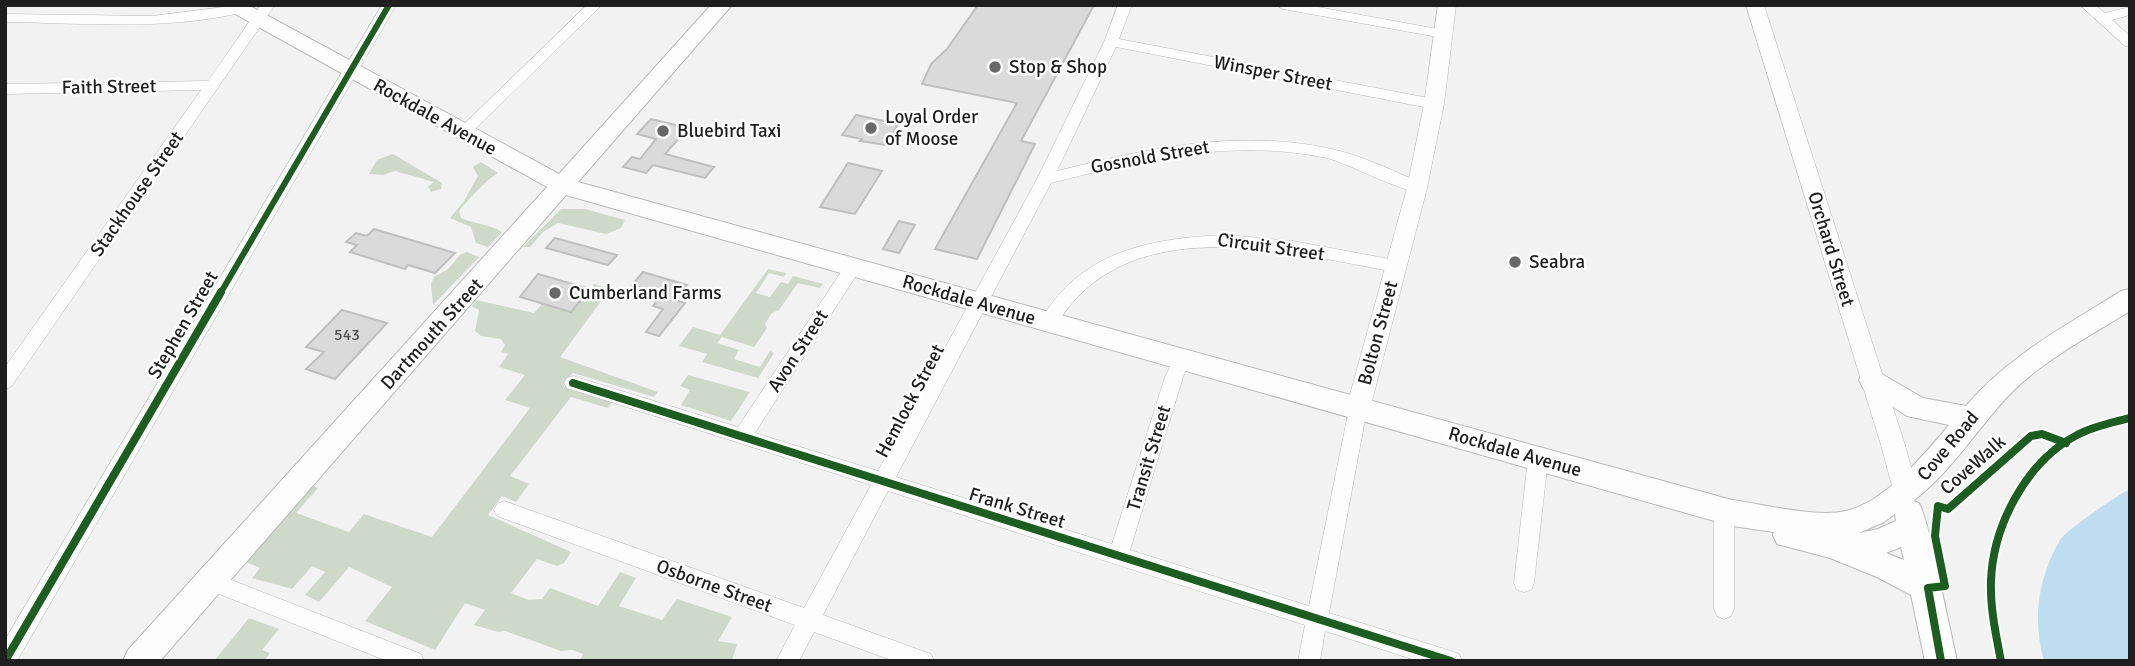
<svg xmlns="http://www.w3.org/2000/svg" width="2135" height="666" font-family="Signika,sans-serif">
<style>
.green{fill:#cfd9ca}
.water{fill:#beddf0}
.building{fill:#dbdadb;stroke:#bfbfbf;stroke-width:2}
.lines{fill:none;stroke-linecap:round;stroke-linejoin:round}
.minor-casing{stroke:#b9b9b9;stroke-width:1}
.tertiary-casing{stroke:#b9b9b9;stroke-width:1}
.secondary-casing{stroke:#b9b9b9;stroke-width:2}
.minor{fill:#fdfdfd;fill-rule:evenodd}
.tertiary{fill:#fdfdfd;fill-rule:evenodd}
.secondary{fill:#fdfdfd;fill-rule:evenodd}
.cycleway-far1-casing{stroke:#fff;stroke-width:10}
.cycleway-casing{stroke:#fff;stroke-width:12}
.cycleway-far1{stroke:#1b5e20;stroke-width:6}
.cycleway{stroke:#1b5e20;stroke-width:8}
.poi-dot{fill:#686869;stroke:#fff;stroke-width:2.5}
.labels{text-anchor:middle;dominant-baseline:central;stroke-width:5;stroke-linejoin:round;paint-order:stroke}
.number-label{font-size:16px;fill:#4e4e4f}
.poi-label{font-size:19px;fill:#1e1e1f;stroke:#fff;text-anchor:start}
.street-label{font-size:19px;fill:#1e1e1f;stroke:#fff}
</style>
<rect width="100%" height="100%" fill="#f2f2f2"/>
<g class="green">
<polygon points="393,154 442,183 441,189 431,192 428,187 434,182 395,171 383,175 369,174 377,160"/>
<path d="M481 162 498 173C486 180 468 200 459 211L461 218C474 224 490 224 502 232L488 247 476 243 471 227 450 218 464 201 478 176 473 167Z"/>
<polygon points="561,209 585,209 625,220 621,228 606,234 558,223 543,232 530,247 523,247"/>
<polygon points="467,252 479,257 433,305 431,284 434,277 448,269 460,255"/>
<polygon points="768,269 786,273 784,277 769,273 756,293 770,297 781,282 788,284 793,276 823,284 820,288 798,283 779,310 772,313 765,324 767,328 754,347 722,337 717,343 739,350 734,359 760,367 770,351 774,353 758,378 705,363 702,362 707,354 679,346 693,327 720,335"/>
<polygon points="594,284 610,289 560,357 658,392 654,397 573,373 563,385 613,401 608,408 571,397 510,476 529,484 516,502 502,496 488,515 571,552 564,563 557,566 537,559 511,593 529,600 542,599 550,588 598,606 620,572 636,578 619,606 662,620 677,599 732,617 718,641 737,644 732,661 580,661 583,654 573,650 561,651 505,631 498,632 474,625 485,610 465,603 435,650 365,621 392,587 349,567 319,602 305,595 325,572 312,566 292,589 252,578 260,568 245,561 310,484 318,488 296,513 349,532 364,514 432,537 530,408 505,400 525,375 499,367 508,354 501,352 505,345 501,339 481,336 475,331 479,310 472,306 476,300 534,313 542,304 571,312"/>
<polygon points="688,375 750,392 731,421 681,405 690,390 680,386"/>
<polygon points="249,618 279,629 262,650 270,653 264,661 214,661"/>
</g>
<path class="water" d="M2130 489V661H2044C2032 619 2038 578 2060 540 2065 531 2119 494 2130 489Z"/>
<g class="building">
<polygon points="978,5 1094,5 1021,141 1035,144 977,259 935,249 1017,103 922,84 931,64 947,49"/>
<polygon points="856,115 898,124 894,131 901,133 892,146 860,141 862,139 842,135"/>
<polygon points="651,119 688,128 665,154 714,167 705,178 653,165 646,173 623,167 632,157 640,159 656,139 637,134"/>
<polygon points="848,163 882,171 855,214 820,207"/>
<polygon points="899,221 915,225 899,253 883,249"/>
<polygon points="374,229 455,253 435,273 408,265 405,269 350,252 357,245 346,242 356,233 367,236"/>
<polygon points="555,238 617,255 608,265 546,248"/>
<polygon points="643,272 687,285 675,300 685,303 659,336 646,332 663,309 653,306 662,294 632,285"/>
<polygon points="538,274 590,289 571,312 520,297"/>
<polygon points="342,310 387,323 335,379 306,369 324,352 306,347"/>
</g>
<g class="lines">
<defs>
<g id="minor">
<path d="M240 5 246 9 244 12C166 31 85 23 5 22V14L152 16Z"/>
<polygon points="261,5 275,5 11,387 5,389 5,367 201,90 5,94 5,84 208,81"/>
<polygon points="382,5 396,5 17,661 5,661 5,640"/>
<polygon points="587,5 602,5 469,135 459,135 457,132 459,129"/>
<path d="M1118 5H1132L1119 39 1434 99 1441 104 1434 109 1116 47 1057 171C1145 149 1236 129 1327 148 1361 155 1392 170 1423 184L1425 188 1423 192C1409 196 1348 163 1327 158 1234 138 1141 160 1051 183L896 477 1112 544 1165 377 1176 355H1188L1191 360 1183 377 1130 550 1309 606 1349 409 1351 404 1358 402 1365 404 1367 409 1329 613 1451 651 1459 654 1462 661H1418L1325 631 1320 661H1298L1305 625 888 491 823 615 931 654 934 661H894L814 632 799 661H776L795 625 497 516 494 510 497 504 504 501 804 608 871 485 567 388 564 383 567 378 573 376 738 427 847 263H859L861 267 859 271 755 433 878 471 1037 179 1104 42Z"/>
<polygon points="1276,5 1307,5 1443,30 1450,34 1443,38 1283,9"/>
<polygon points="2080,5 2095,5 2105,13 2130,7 2130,15 2112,20 2130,36 2130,47 2125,46"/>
<path d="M1226 235 1293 241 1395 260 1403 266 1395 272C1285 252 1125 208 1055 327H1043L1040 322C1079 251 1151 238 1226 235Z"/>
<polygon points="1538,451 1545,453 1548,459 1534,583 1531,590 1524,592 1517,590 1514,583 1528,459 1531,453"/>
<polygon points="1724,501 1731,504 1734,510 1734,609 1731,616 1724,619 1717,616 1714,609 1714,510 1717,504"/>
<polygon points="211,572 421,654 424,661 387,661 204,588 201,581 204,574"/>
</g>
<g id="tertiary">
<polygon points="1438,5 1456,5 1444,104 1427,188 1370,409 1366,416 1358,419 1350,416 1346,409 1407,188 1424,104"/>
<polygon points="1746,5 1764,5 1905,445 1918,493 1914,501 1905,504 1896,501 1881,445"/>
</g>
<path id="secondary" d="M223 5H248L559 174 711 5H732L578 182 1732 500C1762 504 1817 518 1846 511 1885 502 1924 455 1949 425L1907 416 1863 388 1859 380 1863 372 1873 369 1923 398 1966 406C2008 356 2067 325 2121 291L2130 289V311C2092 335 2047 358 2014 390 1979 425 1953 471 1913 501L1919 503C1932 530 1931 561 1944 588L1942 592 1957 661H1925L1911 595 1877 577 1830 558 1777 544 1773 535 1774 532 1732 526 566 195 160 661H123L128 650 547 187 226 9ZM1895 514 1896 521 1878 529 1859 533 1884 522ZM1901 547 1904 560 1886 553Z"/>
</defs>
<use href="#minor" class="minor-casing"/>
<use href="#tertiary" class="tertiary-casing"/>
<use href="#secondary" class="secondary-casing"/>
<use href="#minor" class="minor"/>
<use href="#tertiary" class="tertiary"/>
<use href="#secondary" class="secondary"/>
<defs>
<polyline id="cycleway-far1" points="220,294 389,5"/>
<g id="cycleway">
<polyline points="573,383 1451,661"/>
<polyline points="5,661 221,292"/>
<polyline points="1941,661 1928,588 1945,586 1935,536 1938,506 1948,509 2031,436 2042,434 2066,443"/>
<path d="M2001 661C1996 635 1990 608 1991 581 1993 525 2027 460 2079 434 2095 426 2113 422 2130 418"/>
</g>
</defs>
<use href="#cycleway-far1" class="cycleway-far1-casing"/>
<use href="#cycleway" class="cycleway-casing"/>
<use href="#cycleway-far1" class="cycleway-far1"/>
<use href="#cycleway" class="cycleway"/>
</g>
<g class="poi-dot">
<circle cx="995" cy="67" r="7"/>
<circle cx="871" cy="128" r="7"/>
<circle cx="663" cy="131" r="7"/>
<circle cx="1515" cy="262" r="7"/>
<circle cx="555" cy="293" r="7"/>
</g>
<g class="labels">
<g class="number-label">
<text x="347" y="335">543</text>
</g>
<g class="poi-label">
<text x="1009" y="67">Stop &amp; Shop</text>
<text x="885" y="117">Loyal Order<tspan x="885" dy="22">of Moose</tspan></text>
<text x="677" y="131">Bluebird Taxi</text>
<text x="1529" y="262">Seabra</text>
<text x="569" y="293">Cumberland Farms</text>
</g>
<g class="street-label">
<text transform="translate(1273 73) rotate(11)">Winsper Street</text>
<text transform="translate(109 87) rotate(-1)">Faith Street</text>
<text transform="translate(435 117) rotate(29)">Rockdale Avenue</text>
<text transform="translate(1150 157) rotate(-10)">Gosnold Street</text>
<text transform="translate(137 194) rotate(-55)">Stackhouse Street</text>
<text transform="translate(1271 247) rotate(8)">Circuit Street</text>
<text transform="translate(1831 249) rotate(73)">Orchard Street</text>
<text transform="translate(969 300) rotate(16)">Rockdale Avenue</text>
<text transform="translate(183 325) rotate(-60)">Stephen Street</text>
<text transform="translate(1378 333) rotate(-75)">Bolton Street</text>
<text transform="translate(432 334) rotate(-48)">Dartmouth Street</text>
<text transform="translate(798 351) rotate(-57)">Avon Street</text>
<text transform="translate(910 401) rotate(-62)">Hemlock Street</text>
<text transform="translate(1948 446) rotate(-50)">Cove Road</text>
<text transform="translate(1515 452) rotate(16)">Rockdale Avenue</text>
<text transform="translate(1149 458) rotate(-73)">Transit Street</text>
<text transform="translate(1973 465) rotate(-41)">CoveWalk</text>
<text transform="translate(1017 508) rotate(17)">Frank Street</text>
<text transform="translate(714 586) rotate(20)">Osborne Street</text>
</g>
</g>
<rect width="2135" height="666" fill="none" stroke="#1e1e1f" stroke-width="14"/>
</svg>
